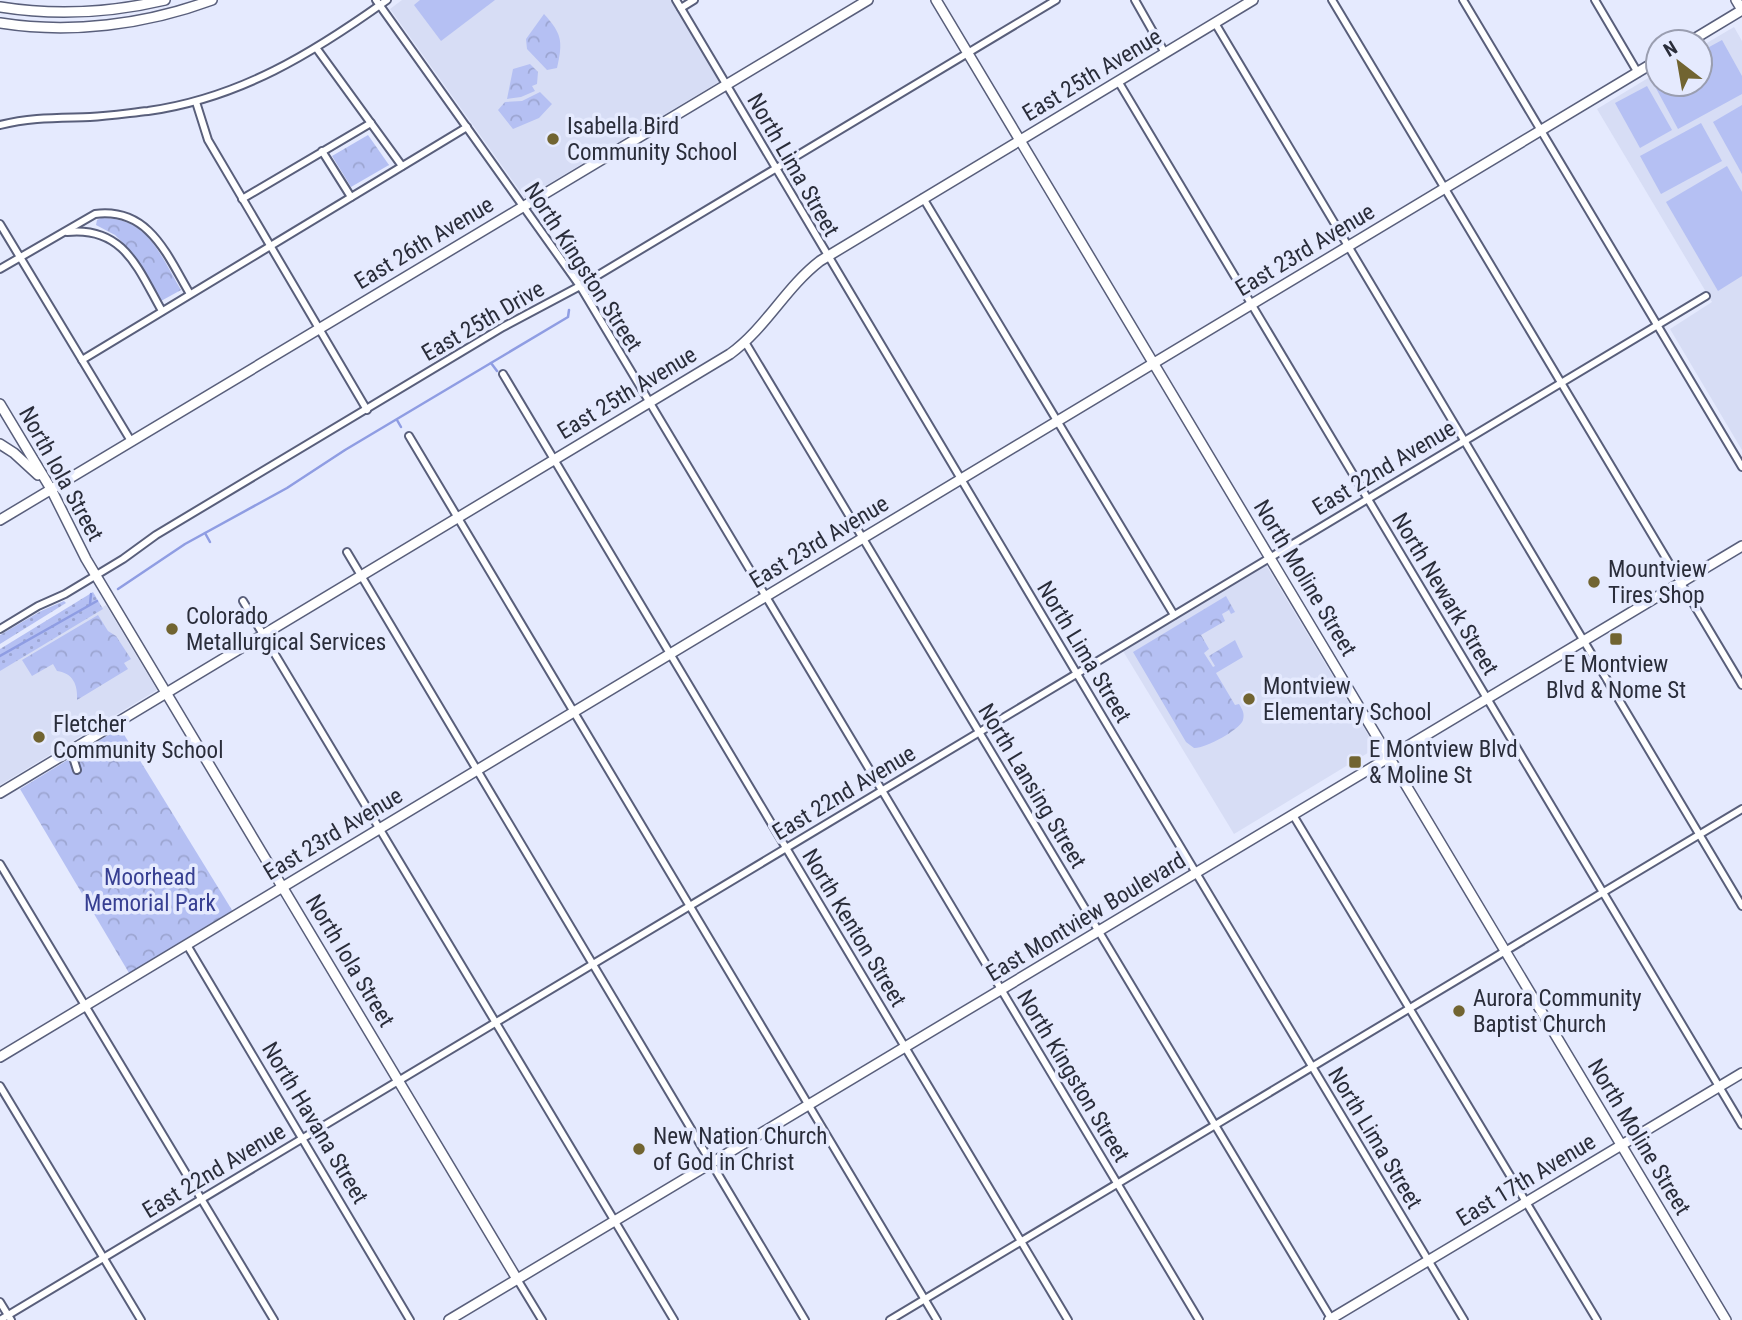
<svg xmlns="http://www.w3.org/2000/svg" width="1742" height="1320" font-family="'Roboto Condensed',sans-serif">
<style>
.built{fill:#d7ddf5}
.grass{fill:url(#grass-dots)}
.park{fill:url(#park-crowns)}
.pitch{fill:#b5c0f3}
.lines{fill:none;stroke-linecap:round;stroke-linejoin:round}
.stream{stroke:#8f9de3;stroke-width:2.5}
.street-casing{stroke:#595f7b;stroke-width:10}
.secondary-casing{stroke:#595f7b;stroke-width:12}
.street{stroke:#fff;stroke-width:6}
.secondary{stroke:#fff;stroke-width:9}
.poi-dot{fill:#716431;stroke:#e5eafe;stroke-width:2.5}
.labels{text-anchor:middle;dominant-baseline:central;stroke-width:7;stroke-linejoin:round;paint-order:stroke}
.street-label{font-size:23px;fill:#2a2d3a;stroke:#e5eafe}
.poi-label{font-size:23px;fill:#2a2d3a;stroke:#e5eafe;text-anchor:start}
.park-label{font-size:23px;fill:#373f92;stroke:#e5eafe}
</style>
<defs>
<pattern id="grass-dots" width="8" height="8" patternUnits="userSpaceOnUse" patternTransform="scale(1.75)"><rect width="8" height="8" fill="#b5c0f3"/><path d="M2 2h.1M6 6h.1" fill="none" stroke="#9ca5d1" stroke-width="1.8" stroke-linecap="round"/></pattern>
<pattern id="park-crowns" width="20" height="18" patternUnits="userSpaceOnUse" patternTransform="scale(1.75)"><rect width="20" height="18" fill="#b5c0f3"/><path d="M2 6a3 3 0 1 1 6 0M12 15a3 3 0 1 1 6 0" fill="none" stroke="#9ca5d1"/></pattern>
</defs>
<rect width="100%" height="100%" fill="#e5eafe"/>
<g class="built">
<polygon points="402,0 674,0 722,80 525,198 390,9"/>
<polygon points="1734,27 1742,41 1742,450 1670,329 1712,302 1597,109 1658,72 1658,84 1700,84 1700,47"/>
<polygon points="1266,565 1376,748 1234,834 1123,651"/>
<polygon points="106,605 157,690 0,785 0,668"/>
</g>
<g class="grass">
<polygon points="93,592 103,609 0,671 0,649"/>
<polygon points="64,601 66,603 0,644 0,635 41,611"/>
</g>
<g class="park">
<path d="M544 14C562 34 563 41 557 68L547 70 527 49 526 39Z"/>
<polygon points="530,64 538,72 537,84 532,86 535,91 521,97 507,99 513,69"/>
<polygon points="540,92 552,104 539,118 513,129 498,110 505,102 522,101"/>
<polygon points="368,135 389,165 351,187 332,156"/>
<path d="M101 218C148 217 160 255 181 290L161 301 129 249 115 235 96 225 97 220Z"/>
<path d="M1226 596 1235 612 1231 614 1229 610 1222 614 1225 621 1201 635 1209 649 1204 653 1213 667 1215 666 1209 656 1235 640 1243 657 1216 673 1235 705 1239 704C1242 709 1245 713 1243 720 1240 730 1204 749 1194 748L1186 742 1133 652Z"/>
<path d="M98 615 108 631 116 636 131 659 124 663 128 669 77 700C78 685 73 673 57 671L53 664 32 676 22 660Z"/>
<polygon points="120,728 235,915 132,978 20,789"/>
</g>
<g class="pitch">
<polygon points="420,0 495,0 441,41 414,5"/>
<polygon points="1722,40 1742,76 1742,94 1678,129 1651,79 1658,75 1658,84 1700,84 1700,52"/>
<polygon points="1647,86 1672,130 1640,148 1615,103"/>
<polygon points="1742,105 1742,174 1713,122"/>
<polygon points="1701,123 1722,161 1661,194 1640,156"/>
<polygon points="1727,166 1742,192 1742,276 1718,291 1666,202"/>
</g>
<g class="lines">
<g class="stream">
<polyline points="491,363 497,371"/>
<polyline points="397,420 401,427"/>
<polyline points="205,533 210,542"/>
<polyline points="118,589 185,544 287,488 345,450 568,317 569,310"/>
<polyline points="90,604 91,594"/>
<polyline points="0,656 97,601"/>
</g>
<defs>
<g id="street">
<polyline points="376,0 580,286 1199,1320"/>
<path d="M676 0C936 442 1201 880 1464 1320"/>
<polyline points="1135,0 1165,53"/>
<polyline points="1332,0 1742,685"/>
<polyline points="1463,0 1742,467"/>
<polyline points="1595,0 1638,73"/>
<polyline points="681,8 694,0"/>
<polyline points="1215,23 1742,906"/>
<polyline points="317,49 402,166"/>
<polyline points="1118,81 1742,1125"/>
<polyline points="196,102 208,140 367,410"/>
<path d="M0 125C31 117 58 118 90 117 109 116 129 113 148 111 240 98 313 53 387 0"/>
<polyline points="322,151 351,197"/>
<polyline points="923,198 1174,615"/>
<polyline points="242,199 371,123"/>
<polyline points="0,224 131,441"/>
<path d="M67 232C124 226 138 269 162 311"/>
<path d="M0 269 95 214C149 207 167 255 190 294"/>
<polyline points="745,342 1332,1320"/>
<polyline points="82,360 467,127"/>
<polyline points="503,374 1068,1320"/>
<polyline points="409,436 937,1320"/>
<polyline points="347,552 805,1320"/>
<polyline points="243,601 674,1320"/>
<polyline points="0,629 38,606 65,594 123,559 156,535 503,327 580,286 1056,0"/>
<polyline points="71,751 77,770"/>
<polyline points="1293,815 1597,1320"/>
<polyline points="0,864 274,1320"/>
<polyline points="187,945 410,1320"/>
<polyline points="0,1086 141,1320"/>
<polyline points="517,1279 542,1320"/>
<polyline points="0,1302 11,1320"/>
<polyline points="0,1320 1706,296"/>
<polyline points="890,1320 1742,809"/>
</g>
<g id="secondary">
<polyline points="936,0 1726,1320"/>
<path d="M0 7C56 16 110 13 165 0"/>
<path d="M0 23C70 34 145 25 212 0"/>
<polyline points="1689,42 1742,10 1736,0"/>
<polyline points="0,404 51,489 86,559 517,1279"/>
<polyline points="0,444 14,453 38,475"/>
<polyline points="0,520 868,0"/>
<path d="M0 793 730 354C766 328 785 288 820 261L1253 0"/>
<polyline points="0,1057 1658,60"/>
<polyline points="449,1320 1742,546"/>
<polyline points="1329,1320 1742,1073"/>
</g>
</defs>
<use href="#street" class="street-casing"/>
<use href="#secondary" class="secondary-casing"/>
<use href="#street" class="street"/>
<use href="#secondary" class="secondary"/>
</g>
<g class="poi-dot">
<circle cx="553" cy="139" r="7"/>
<circle cx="1594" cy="582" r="7"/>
<circle cx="172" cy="629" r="7"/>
<rect x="1609" y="632" width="14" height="14" rx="3.5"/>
<circle cx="1249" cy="699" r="7"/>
<circle cx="39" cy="737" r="7"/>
<rect x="1348" y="755" width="14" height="14" rx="3.5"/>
<circle cx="1459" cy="1011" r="7"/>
<circle cx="639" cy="1149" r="7"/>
</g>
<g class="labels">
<g class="street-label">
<text transform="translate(1092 75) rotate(-31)">East 25th Avenue</text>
<text transform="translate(793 165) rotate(60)">North Lima Street</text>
<text transform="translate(424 243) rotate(-31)">East 26th Avenue</text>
<text transform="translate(1305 250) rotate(-31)">East 23rd Avenue</text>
<text transform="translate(583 267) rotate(57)">North Kingston Street</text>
<text transform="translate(483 321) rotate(-30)">East 25th Drive</text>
<text transform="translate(627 393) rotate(-31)">East 25th Avenue</text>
<text transform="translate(1384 468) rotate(-31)">East 22nd Avenue</text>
<text transform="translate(61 474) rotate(61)">North Iola Street</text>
<text transform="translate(819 542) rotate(-31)">East 23rd Avenue</text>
<text transform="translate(1305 578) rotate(59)">North Moline Street</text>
<text transform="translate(1445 594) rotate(59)">North Newark Street</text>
<text transform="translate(1084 652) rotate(59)">North Lima Street</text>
<text transform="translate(1032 786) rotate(59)">North Lansing Street</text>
<text transform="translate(844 793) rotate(-31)">East 22nd Avenue</text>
<text transform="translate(333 834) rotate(-31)">East 23rd Avenue</text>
<text transform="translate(1086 917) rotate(-31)">East Montview Boulevard</text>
<text transform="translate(854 928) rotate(59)">North Kenton Street</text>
<text transform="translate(350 961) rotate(59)">North Iola Street</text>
<text transform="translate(1073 1076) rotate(59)">North Kingston Street</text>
<text transform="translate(315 1123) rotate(59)">North Havana Street</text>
<text transform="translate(1639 1137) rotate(59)">North Moline Street</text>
<text transform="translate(1375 1138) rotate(59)">North Lima Street</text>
<text transform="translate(214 1171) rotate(-31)">East 22nd Avenue</text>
<text transform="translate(1526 1180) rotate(-31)">East 17th Avenue</text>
</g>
<g class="poi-label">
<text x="567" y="126">Isabella Bird<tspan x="567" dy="26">Community School</tspan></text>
<text x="1608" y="569">Mountview<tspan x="1608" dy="26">Tires Shop</tspan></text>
<text x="186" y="616">Colorado<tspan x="186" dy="26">Metallurgical Services</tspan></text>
<text x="1616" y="664" text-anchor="middle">E Montview<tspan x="1616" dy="26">Blvd &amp; Nome St</tspan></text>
<text x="1263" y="686">Montview<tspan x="1263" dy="26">Elementary School</tspan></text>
<text x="53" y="724">Fletcher<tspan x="53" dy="26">Community School</tspan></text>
<text x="1369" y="749">E Montview Blvd<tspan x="1369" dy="26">&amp; Moline St</tspan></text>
<text x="1473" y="998">Aurora Community<tspan x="1473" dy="26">Baptist Church</tspan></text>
<text x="653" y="1136">New Nation Church<tspan x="653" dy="26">of God in Christ</tspan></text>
</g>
<g class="park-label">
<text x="150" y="877">Moorhead<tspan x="150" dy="26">Memorial Park</tspan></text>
</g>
</g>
<g transform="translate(1679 63) rotate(329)"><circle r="33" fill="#e5eafe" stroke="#9a9eb0" stroke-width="2"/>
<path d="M0-5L12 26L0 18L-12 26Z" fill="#716431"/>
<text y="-10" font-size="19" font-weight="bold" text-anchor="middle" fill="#2a2d3a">N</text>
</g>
</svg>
